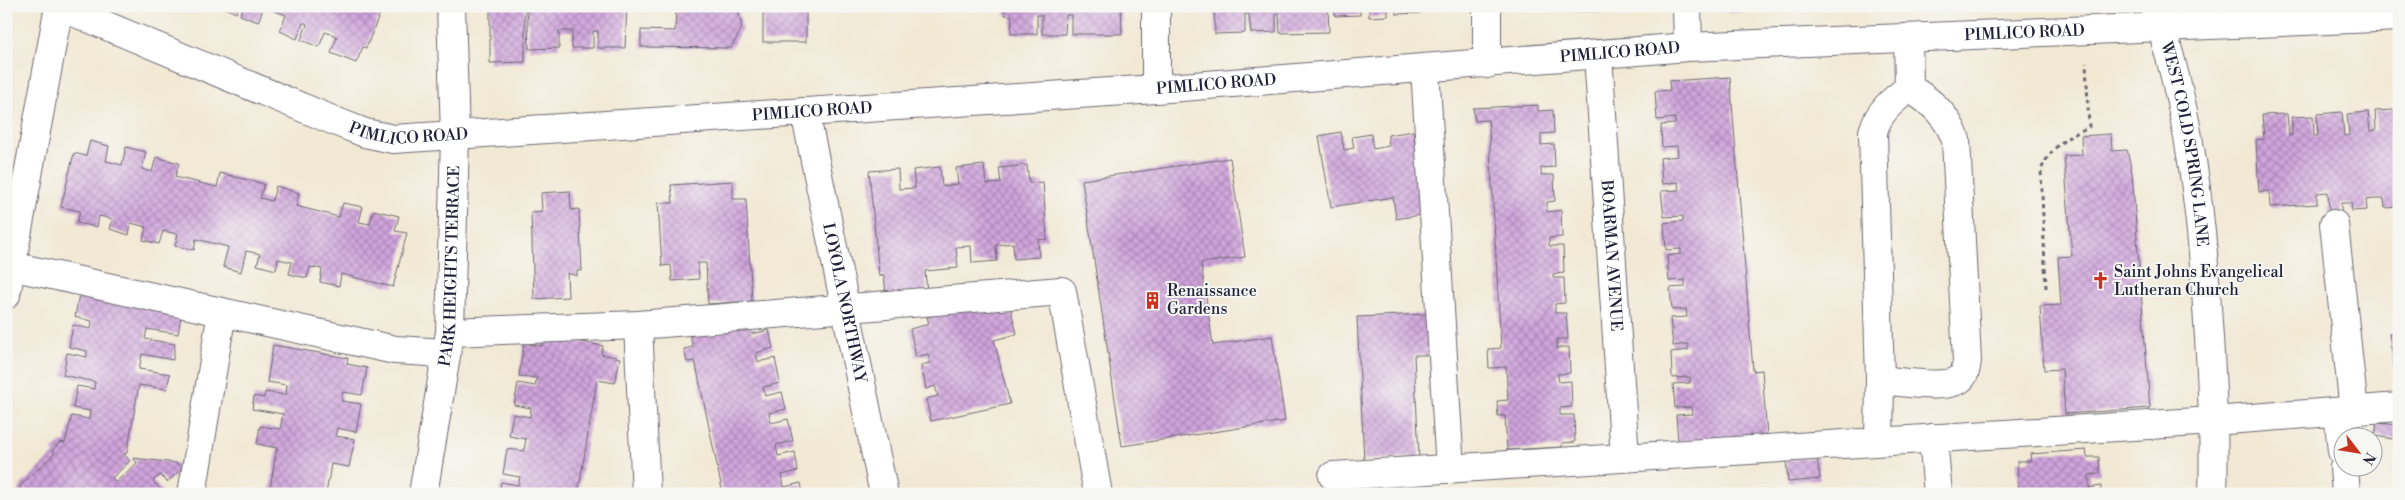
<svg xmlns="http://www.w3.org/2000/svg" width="2405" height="500" font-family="'Libre Bodoni',serif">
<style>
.building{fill:url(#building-cross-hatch)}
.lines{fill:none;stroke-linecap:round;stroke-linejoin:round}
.minor-casing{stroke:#6b6871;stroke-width:30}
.major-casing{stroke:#6b6871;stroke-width:30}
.path{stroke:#6b6871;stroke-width:3;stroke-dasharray:4 4;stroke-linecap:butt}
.minor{stroke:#fff;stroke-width:28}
.major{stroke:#fff;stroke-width:28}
.labels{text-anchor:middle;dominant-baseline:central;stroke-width:4;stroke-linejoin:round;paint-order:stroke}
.street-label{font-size:16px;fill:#22223b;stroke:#f6f6f2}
.poi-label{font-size:16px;fill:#22223b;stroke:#f6f6f2;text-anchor:start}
</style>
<defs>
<pattern id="building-cross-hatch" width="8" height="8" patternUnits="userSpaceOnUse" patternTransform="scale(1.25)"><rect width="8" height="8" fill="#d0a4dc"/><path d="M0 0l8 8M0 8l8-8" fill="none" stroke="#a885b4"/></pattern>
</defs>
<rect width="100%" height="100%" fill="#f6f6f2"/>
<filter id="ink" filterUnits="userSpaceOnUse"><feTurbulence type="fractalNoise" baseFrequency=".02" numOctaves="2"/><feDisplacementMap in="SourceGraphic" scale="10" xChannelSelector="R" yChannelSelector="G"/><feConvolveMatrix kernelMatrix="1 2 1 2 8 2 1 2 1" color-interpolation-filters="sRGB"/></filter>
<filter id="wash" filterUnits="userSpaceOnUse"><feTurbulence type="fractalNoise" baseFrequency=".0096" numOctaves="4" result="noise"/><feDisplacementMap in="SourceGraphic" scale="20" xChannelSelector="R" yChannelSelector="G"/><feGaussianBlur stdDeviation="1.12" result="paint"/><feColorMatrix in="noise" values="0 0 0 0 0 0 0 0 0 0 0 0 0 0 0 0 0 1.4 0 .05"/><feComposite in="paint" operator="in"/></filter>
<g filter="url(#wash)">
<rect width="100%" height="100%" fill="#f2e9d5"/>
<g id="blocks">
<g class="building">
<polygon points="220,6 239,6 236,13"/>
<polygon points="244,6 383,6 366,48 363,47 356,63 331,53 337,37 334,35 325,32 319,47 301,40 307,24 305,23 303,23 297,39 280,31 286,15 264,7 258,22 240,15"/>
<polygon points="490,6 525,6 525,62 490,63"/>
<polygon points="527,6 627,6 625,48 598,48 598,31 593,31 593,48 572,48 572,31 559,31 559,48 529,49"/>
<polygon points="676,6 741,6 738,9 742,28 731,48 641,47 641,30 675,31"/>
<rect x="763" y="6" width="43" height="36"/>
<polygon points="1005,6 1121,6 1122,34 1071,34 1071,15 1066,15 1065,34 1042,34 1042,15 1037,15 1037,34 1011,34 1012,16 1005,15"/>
<polygon points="1214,6 1328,6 1329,32 1280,33 1279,13 1276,13 1276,32 1251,33 1249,14 1245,14 1245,33 1215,34"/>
<polygon points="1334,6 1360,6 1360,15 1335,16"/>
<polygon points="1369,6 1388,6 1388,16 1369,17"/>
<polygon points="1396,6 1420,6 1420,13 1396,14"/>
<polygon points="1566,6 1619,6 1619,12 1566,11"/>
<polygon points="1728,6 1776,6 1776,8 1729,13"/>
<polygon points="1730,77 1753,371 1762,370 1767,436 1678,441 1676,415 1692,414 1691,407 1675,408 1673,384 1690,383 1690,377 1672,378 1671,352 1688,350 1688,344 1673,346 1670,318 1687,317 1686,309 1672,310 1670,288 1685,287 1685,280 1669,281 1667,256 1681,254 1681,249 1666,250 1664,223 1683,221 1683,216 1664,217 1661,191 1679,190 1678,182 1662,184 1660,158 1678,156 1677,146 1662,147 1661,125 1675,124 1675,118 1657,120 1655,91 1670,90 1669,81"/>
<polygon points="1538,105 1538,111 1553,110 1554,133 1541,134 1541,145 1554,144 1555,167 1541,168 1541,175 1554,175 1555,201 1547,202 1547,212 1561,210 1562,237 1549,238 1549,246 1563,246 1564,273 1553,274 1553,278 1564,278 1565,303 1555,304 1555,313 1566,313 1568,339 1557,339 1557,348 1569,347 1570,373 1558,374 1558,377 1559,382 1571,381 1572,407 1560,408 1560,415 1574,415 1575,442 1562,443 1562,447 1507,450 1505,416 1498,416 1497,401 1508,400 1506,367 1489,368 1488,349 1501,348 1489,130 1488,120 1475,121 1473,108"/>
<polygon points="2394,110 2399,207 2385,208 2384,199 2374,199 2366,200 2367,210 2352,211 2351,203 2341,203 2341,212 2329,213 2328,192 2317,193 2317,204 2270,207 2269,191 2259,192 2256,140 2264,139 2262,115 2287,114 2289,136 2292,135 2292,117 2313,116 2314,136 2318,136 2317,114 2342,112 2344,136 2349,135 2347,114 2368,112 2370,131 2376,130 2375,111"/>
<polygon points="1413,131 1426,214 1396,219 1393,197 1331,207 1319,136 1341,132 1344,150 1354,148 1352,137 1371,134 1373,149 1389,146 1388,135"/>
<polygon points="2111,134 2112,151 2127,150 2132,173 2150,408 2065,414 2062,369 2044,370 2040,306 2061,305 2058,257 2072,256 2064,156 2082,155 2081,136"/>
<polygon points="90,141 109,146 106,161 122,165 126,147 146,152 142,169 152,172 156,157 179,163 175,177 217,187 220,173 264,184 260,198 272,201 276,186 299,193 296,206 335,216 339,217 343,203 363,207 359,222 370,224 373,210 399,216 395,231 407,233 393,287 341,274 339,286 320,282 322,269 310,267 307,278 289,274 292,262 278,259 276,270 257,265 260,254 246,251 241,272 223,267 228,247 196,239 194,250 175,246 178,234 163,231 159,244 143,240 146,227 131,223 129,235 110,229 113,219 99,216 97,227 77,223 80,211 61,207 74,153 86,156"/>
<polygon points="1230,158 1245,257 1201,263 1213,345 1272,336 1285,421 1122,446 1082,180"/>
<polygon points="984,165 986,184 1001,183 999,168 1027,165 1029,183 1043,182 1047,239 1038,240 1039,257 1014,259 1013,243 996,245 997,261 972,263 971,246 956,247 958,268 925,271 927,292 886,295 884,275 879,276 869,171 898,169 899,189 915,188 913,170 940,167 942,186 958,184 956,168"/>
<polygon points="733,181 733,199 746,199 752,301 708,304 706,263 698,263 699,279 672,281 671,265 662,266 658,203 673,203 671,185"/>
<polygon points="570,191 571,210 579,209 582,271 577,271 577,276 567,273 568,297 534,299 531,212 542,211 541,193"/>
<polygon points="80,288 182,311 178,334 147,329 145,339 175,344 173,360 142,354 139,369 170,374 167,389 139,385 127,453 124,454 130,461 112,478 116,482 137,463 133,458 176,463 182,469 167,482 160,475 153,481 164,494 18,494 21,485 55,453 52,451 60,442 65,443 72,416 89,419 90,411 73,408 77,386 94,389 95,382 63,375 67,353 87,357 87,351 69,347 73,325 91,329 92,321 75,317"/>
<polygon points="1008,298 1017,334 994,340 1010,404 931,421 926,399 938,396 935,386 926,389 921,365 930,363 928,354 916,357 910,329 929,324 927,317"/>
<polygon points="1426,314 1429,355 1414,355 1419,457 1364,460 1357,317"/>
<polygon points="750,324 752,334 769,330 773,348 756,353 758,362 775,358 780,383 763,387 765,396 782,392 786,409 769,413 771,423 788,419 793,441 776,445 778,456 795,452 798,471 782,475 784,487 801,483 803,494 723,494 696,365 695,361 687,362 684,349 693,347 690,336"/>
<polygon points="2399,332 2399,386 2397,386 2389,333"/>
<polygon points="544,335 603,346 601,354 620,358 615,383 597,380 578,494 499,494 501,482 518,485 520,477 503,474 507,449 524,451 526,439 509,436 513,414 530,417 531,408 514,405 518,383 535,386 537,378 519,376 524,343 542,346"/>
<polygon points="273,345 348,358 347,364 367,368 362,395 343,392 342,395 342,401 361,404 356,432 337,428 335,436 355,439 349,467 331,464 326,494 269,494 277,448 257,444 260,426 280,429 283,414 252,409 254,396 264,398 265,392 286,395 287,385 267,382"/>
<polygon points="2377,423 2399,425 2399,440 2375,436"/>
<polygon points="2086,450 2087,457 2099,457 2100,474 2089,475 2089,488 2101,486 2101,494 2019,494 2017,461 2031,461 2030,454"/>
<polygon points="1817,457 1820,479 1788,482 1786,460"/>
</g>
</g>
</g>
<g filter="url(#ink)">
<use href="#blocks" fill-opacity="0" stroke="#6b6871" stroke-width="1"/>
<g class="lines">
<defs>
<g id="minor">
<path id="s1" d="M59 6 337 122 365 133 393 139 1156 89 1688 47 2399 17"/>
<polyline points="1156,6 1156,89"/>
<polyline points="1687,6 1688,47"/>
<polyline points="1908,38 1909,88"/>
<path id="s2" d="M1598 55 1625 457"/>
<polyline points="1487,64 1487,6"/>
<polyline points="1425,69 1450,469"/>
<path id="s3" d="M805 112 884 494"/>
<polyline points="2334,224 2354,411"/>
<polyline points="11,266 395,350 446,353"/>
<polyline points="6,295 59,6"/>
<polyline points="638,325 646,494"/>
<polyline points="450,332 638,325 1062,291 1098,494"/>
<path d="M1880 380C1898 381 1946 390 1960 379 1965 375 1966 368 1967 361L1956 140C1948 116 1931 101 1909 88"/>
<polyline points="2338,412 2342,451"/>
<polyline points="1933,438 1938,494"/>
<path d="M1879 441 1880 380 1873 132C1878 112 1893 100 1909 88"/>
<polyline points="2344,468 2346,494"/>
<polyline points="1333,476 2213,421 2399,407"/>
<polyline points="192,494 222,312"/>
<path id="s4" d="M423 494 450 332 455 136 451 6"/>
</g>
<g id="major">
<path id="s5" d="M2154 6C2190 108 2202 216 2208 323 2212 380 2215 437 2213 494"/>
</g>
</defs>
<use href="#minor" class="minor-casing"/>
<use href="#major" class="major-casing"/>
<path class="path" d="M2046 288 2041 170C2051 147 2066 137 2089 127L2086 63"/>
<use href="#minor" class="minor"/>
<use href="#major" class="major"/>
</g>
</g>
<defs>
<symbol id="church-bare" viewBox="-9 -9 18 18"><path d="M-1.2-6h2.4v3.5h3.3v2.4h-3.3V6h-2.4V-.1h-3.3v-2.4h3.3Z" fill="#c8321e" stroke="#f6f6f2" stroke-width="2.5" paint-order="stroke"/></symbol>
<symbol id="building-bare" viewBox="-9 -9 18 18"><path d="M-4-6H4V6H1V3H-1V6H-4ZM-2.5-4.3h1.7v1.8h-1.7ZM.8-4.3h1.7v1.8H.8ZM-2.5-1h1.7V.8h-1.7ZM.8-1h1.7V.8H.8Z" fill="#c8321e" stroke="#f6f6f2" stroke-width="2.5" paint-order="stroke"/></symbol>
</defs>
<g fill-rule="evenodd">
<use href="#church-bare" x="2088" y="268" width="25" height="25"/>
<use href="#building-bare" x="1140" y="288" width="25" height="25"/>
</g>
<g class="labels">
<g class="street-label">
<text stroke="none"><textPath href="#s1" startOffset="1995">PIMLICO ROAD</textPath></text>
<text stroke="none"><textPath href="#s1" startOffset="1590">PIMLICO ROAD</textPath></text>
<text stroke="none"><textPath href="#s1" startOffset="1185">PIMLICO ROAD</textPath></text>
<text stroke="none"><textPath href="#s1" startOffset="780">PIMLICO ROAD</textPath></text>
<text stroke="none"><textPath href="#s1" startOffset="375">PIMLICO ROAD</textPath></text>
<text stroke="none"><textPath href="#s5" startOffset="142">WEST COLD SPRING LANE</textPath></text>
<text stroke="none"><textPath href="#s2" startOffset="201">BOARMAN AVENUE</textPath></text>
<text stroke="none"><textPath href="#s4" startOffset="230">PARK HEIGHTS TERRACE</textPath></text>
<text stroke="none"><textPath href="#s3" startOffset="195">LOYOLA NORTHWAY</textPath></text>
</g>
<g class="poi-label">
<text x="2114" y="272">Saint Johns Evangelical<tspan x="2114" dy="18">Lutheran Church</tspan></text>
<text x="1167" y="291">Renaissance<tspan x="1167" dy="18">Gardens</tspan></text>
</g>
</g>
<rect width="2405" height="500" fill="none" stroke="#f6f6f2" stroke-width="25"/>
<g transform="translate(2358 452) rotate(121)"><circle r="24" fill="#f6f6f2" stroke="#a1a1a9"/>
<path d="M0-4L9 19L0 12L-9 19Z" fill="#c8321e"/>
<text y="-8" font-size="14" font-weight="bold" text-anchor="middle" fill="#22223b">N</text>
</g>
</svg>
